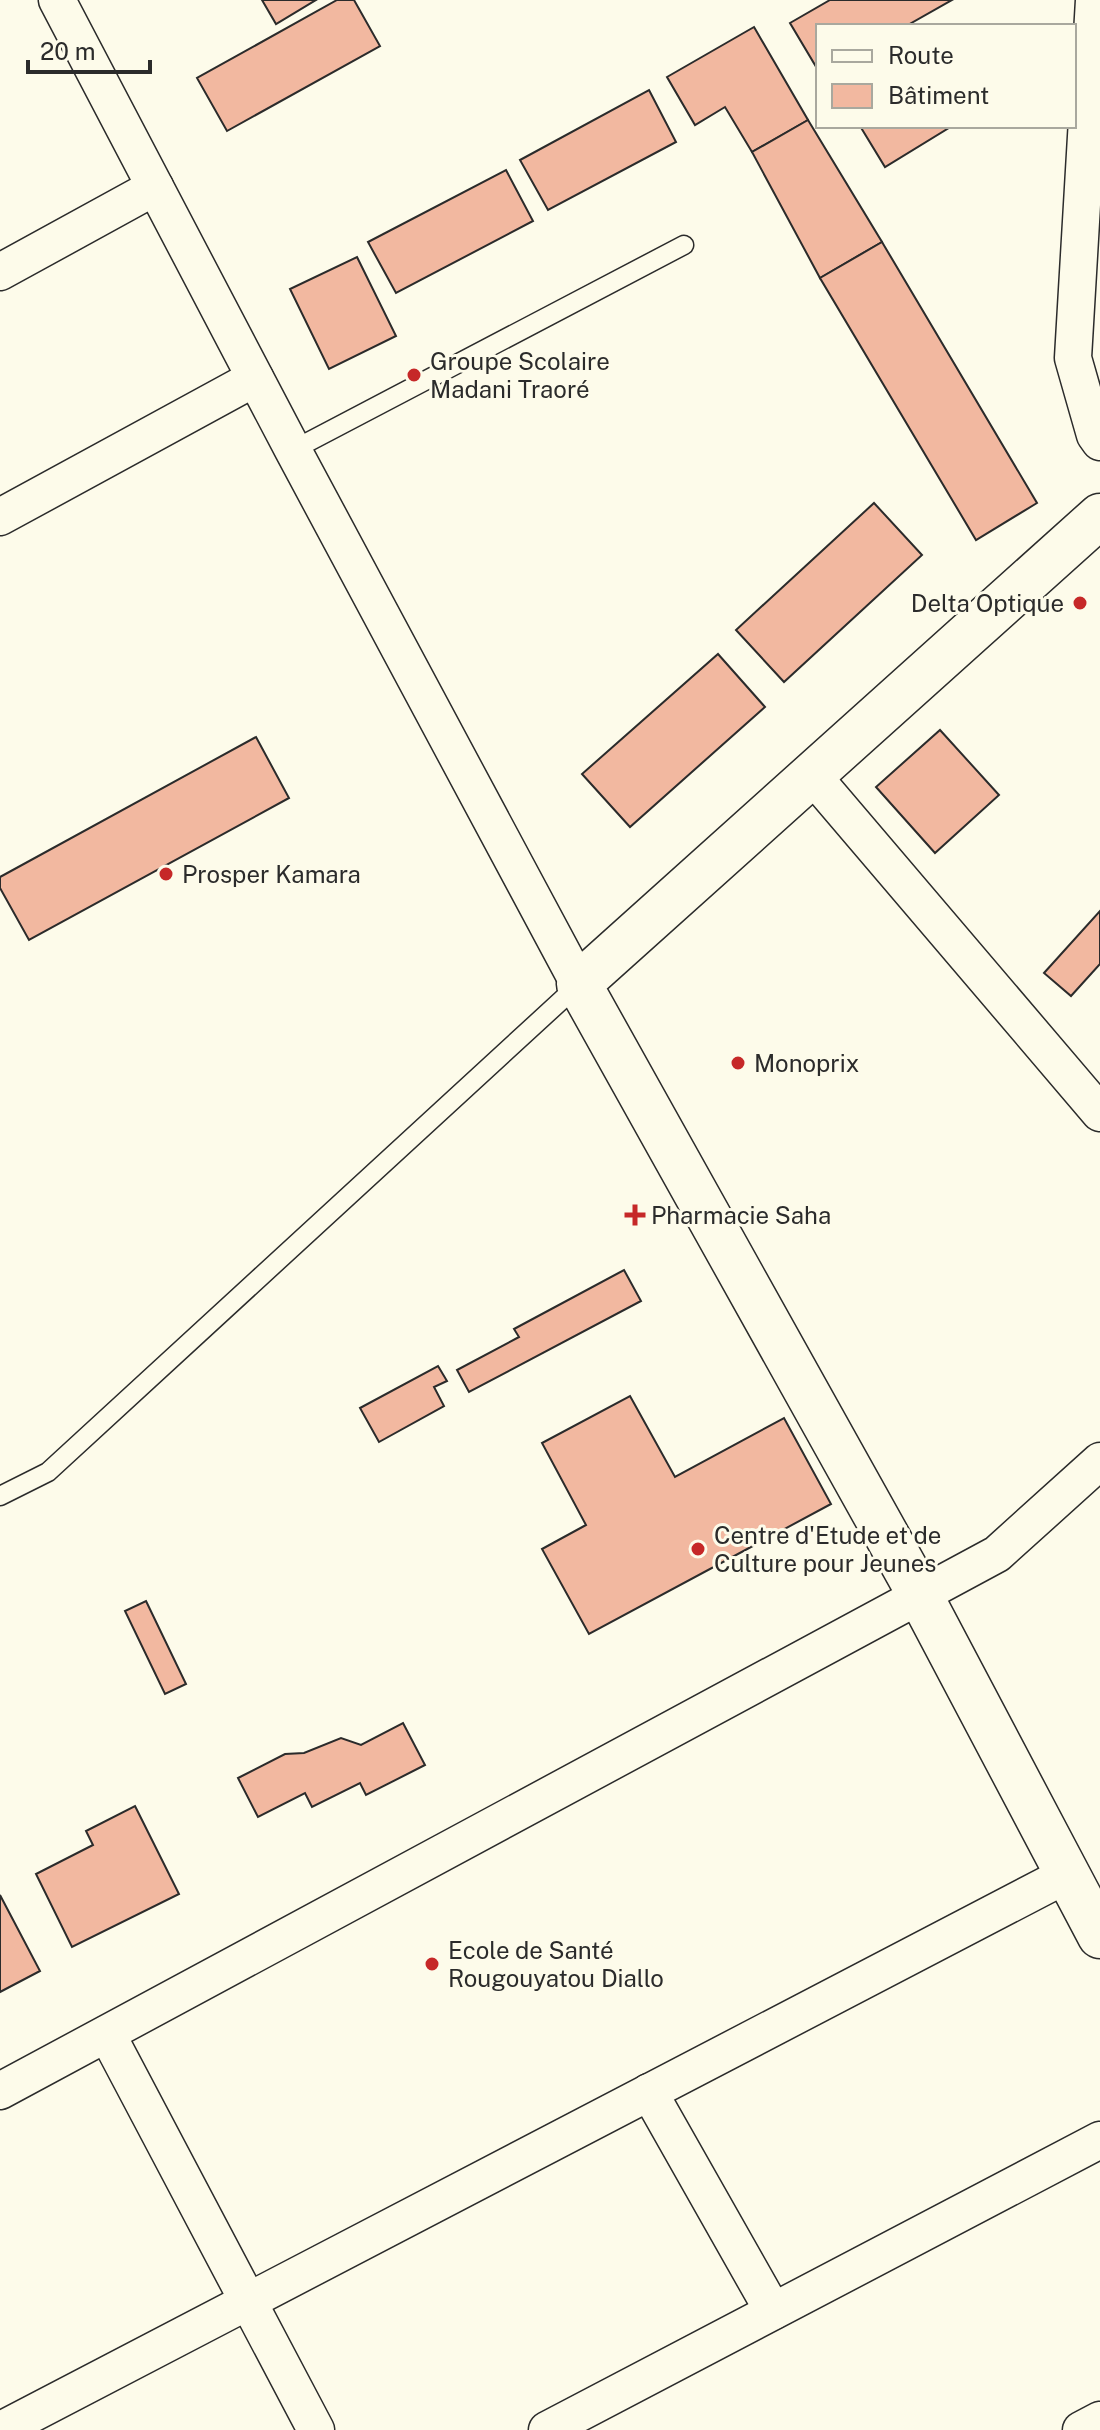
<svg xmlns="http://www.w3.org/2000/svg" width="1100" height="2430" font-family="'Public Sans',sans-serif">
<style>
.building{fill:#f2b8a0;stroke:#2b2b2b;stroke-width:2}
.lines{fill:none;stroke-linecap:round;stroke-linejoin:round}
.service-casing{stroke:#2b2b2b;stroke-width:21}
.minor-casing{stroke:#2b2b2b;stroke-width:39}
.tertiary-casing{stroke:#2b2b2b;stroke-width:47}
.service{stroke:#fdfbea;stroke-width:18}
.minor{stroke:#fdfbea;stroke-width:36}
.tertiary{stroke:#fdfbea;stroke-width:44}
.poi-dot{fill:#c62828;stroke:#fdfbea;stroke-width:3}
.labels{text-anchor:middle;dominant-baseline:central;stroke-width:6;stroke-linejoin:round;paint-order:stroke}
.poi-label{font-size:24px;fill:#2b2b2b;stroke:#fdfbea;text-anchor:start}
</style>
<rect width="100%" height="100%" fill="#fdfbea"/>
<g class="building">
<polygon points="262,0 316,0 276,24"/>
<polygon points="337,0 354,0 380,46 227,131 197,78"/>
<polygon points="830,0 952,0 906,26 818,26 818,70 790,23"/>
<polygon points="754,27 808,120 752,152 725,107 695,125 667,77"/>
<polygon points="649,90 676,142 548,210 520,160"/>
<polygon points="808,120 882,242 820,278 752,152"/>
<polygon points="860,126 952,126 885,167"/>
<polygon points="506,170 533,221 396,293 368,242"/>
<polygon points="882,242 1037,503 976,540 820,278"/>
<polygon points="357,257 396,336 329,369 290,289"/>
<polygon points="874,503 922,555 784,682 736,630"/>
<polygon points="718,654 765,707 630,827 582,774"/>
<polygon points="940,730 999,795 935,853 876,787"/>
<polygon points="256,737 289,798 29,940 0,888 0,877"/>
<polygon points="1100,911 1100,964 1071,996 1044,973"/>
<polygon points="624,1270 641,1301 469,1392 457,1370 519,1337 514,1329"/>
<polygon points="438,1366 447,1381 434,1387 444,1406 379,1442 360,1408"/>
<polygon points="630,1396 675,1477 784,1418 831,1504 589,1634 542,1549 586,1525 542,1443"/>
<polygon points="146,1601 186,1684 165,1694 125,1611"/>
<polygon points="403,1723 425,1765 366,1795 360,1783 312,1807 305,1793 258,1817 238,1778 285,1754 304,1753 341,1738 361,1745"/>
<polygon points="135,1806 179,1894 72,1947 36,1874 93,1845 86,1831"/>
<polygon points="0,1895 40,1971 0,1992"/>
</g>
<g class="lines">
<defs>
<g id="service">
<polyline points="293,450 684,245"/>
<polyline points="0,1496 48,1472 578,985"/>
</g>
<g id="minor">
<polyline points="57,0 293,450 579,984"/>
<polyline points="1094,0 1073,358 1095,435 1100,442"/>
<polyline points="0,272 155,187"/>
<polyline points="0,517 255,378"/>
<polyline points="812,775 1100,1113"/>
<polyline points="107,2034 316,2430"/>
<polyline points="0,2091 997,1554 1100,1461"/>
<polyline points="649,2092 773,2311"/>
<polyline points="1,2430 1068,1874"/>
<polyline points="547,2430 1100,2140"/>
<polyline points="1081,2430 1100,2420"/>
</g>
<polyline id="tertiary" points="1100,516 579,984 920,1595 1100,1936"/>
</defs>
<use href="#service" class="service-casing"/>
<use href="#minor" class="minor-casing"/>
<use href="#tertiary" class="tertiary-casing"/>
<use href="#service" class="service"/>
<use href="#minor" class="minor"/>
<use href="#tertiary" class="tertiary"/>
</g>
<g class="poi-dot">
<circle cx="414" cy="375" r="8"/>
<circle cx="1080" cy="603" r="8"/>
<circle cx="166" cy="874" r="8"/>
<circle cx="738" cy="1063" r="8"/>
<path d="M631 1203h8v8h8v8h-8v8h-8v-8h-8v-8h8z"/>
<circle cx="698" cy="1549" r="8"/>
<circle cx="432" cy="1964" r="8"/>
</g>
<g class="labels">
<g class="poi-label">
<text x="430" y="361">Groupe Scolaire<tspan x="430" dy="28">Madani Traoré</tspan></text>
<text x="1064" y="603" text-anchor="end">Delta Optique</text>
<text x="182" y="874">Prosper Kamara</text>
<text x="754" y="1063">Monoprix</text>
<text x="651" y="1215">Pharmacie Saha</text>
<text x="714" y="1535">Centre d'Etude et de<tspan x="714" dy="28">Culture pour Jeunes</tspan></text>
<text x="448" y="1950">Ecole de Santé<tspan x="448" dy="28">Rougouyatou Diallo</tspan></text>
</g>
</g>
<rect x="816" y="24" width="260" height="104" fill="#fdfbea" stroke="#a9a89e" stroke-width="2"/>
<rect x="832" y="50" width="40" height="12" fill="#fdfbea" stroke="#a9a89e" stroke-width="2"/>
<text x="888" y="64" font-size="24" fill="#2b2b2b">Route</text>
<rect x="832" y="84" width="40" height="24" fill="#f2b8a0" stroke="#a9a89e" stroke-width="2"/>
<text x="888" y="104" font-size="24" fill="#2b2b2b">Bâtiment</text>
<path d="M28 60v12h122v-12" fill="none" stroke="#2b2b2b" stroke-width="4"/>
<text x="40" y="60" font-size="24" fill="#2b2b2b" stroke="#fdfbea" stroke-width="6" paint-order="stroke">20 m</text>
</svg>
